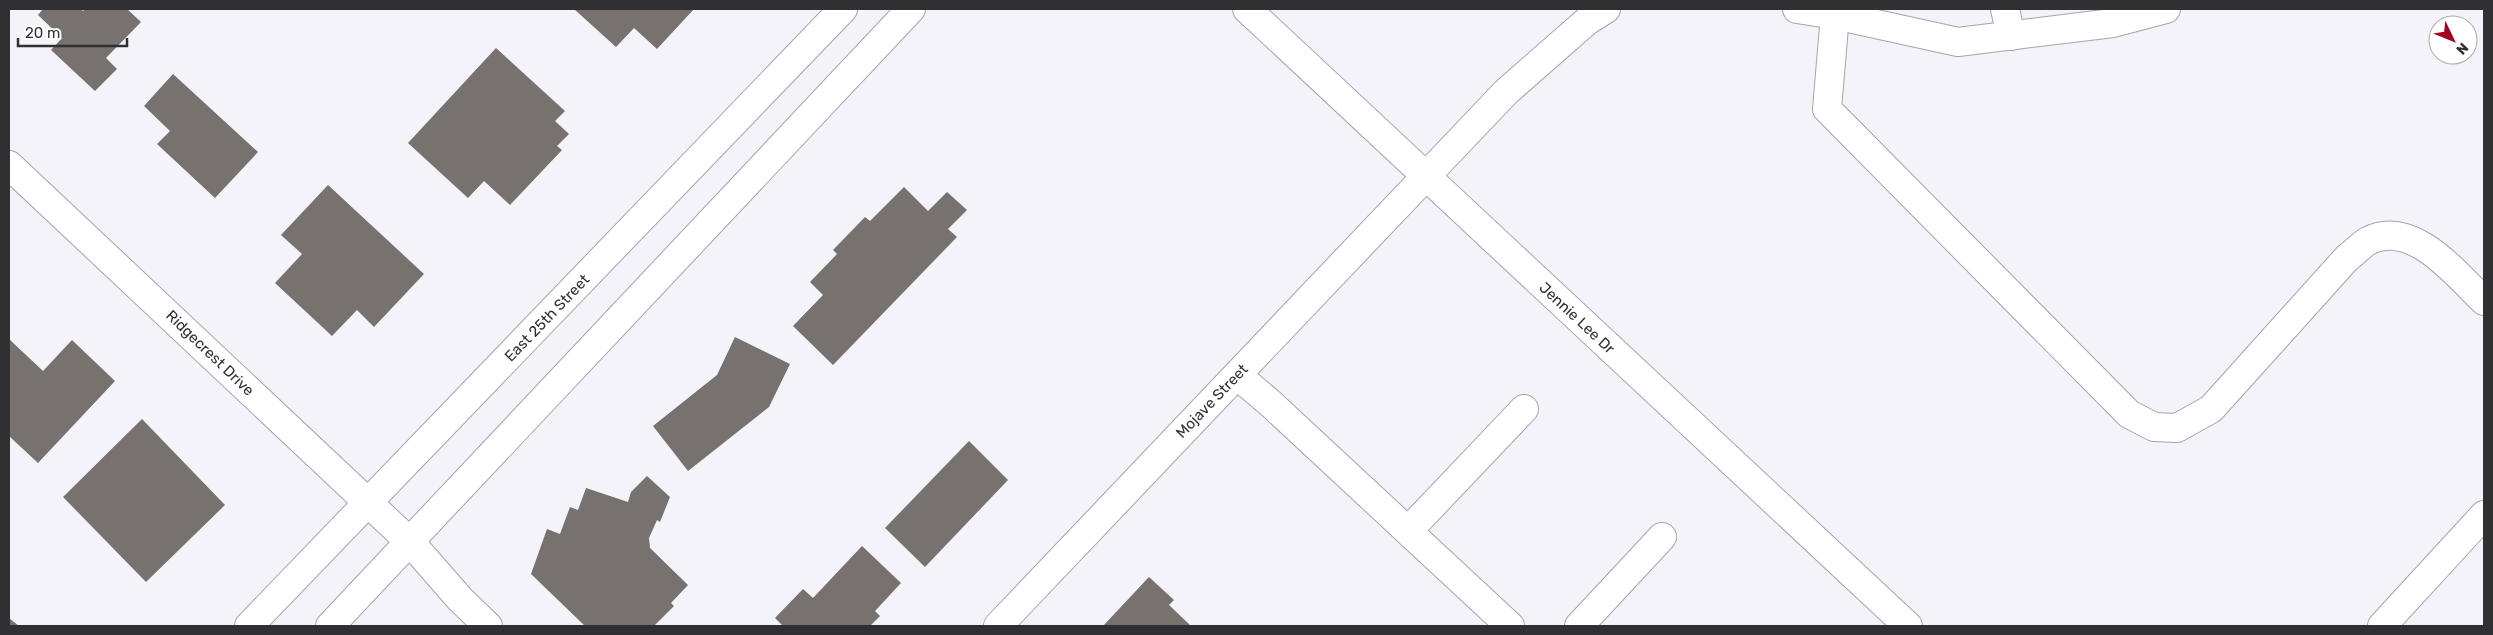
<svg xmlns="http://www.w3.org/2000/svg" width="2493" height="635" font-family="Rubik,sans-serif">
<style>
.building{fill:#77716f}
.lines{fill:none;stroke-linecap:round;stroke-linejoin:round}
.minor-casing{stroke:#a4a4a9;stroke-width:30}
.minor{stroke:#fff;stroke-width:28}
.labels{text-anchor:middle;dominant-baseline:central;stroke-width:5;stroke-linejoin:round;paint-order:stroke}
.street-label{font-size:15px;fill:#303032;stroke:#fff}
</style>
<rect width="100%" height="100%" fill="#f3f3f9"/>
<g class="building">
<polygon points="43,9 81,9 83,11 85,9 127,9 141,22 106,58 117,69 95,91 51,50 62,38 38,15"/>
<polygon points="574,9 694,9 657,49 634,28 616,47"/>
<polygon points="496,48 565,111 555,121 569,134 557,146 562,150 510,205 484,181 468,198 408,143"/>
<polygon points="173,74 258,152 215,198 157,144 170,131 144,106"/>
<polygon points="328,185 424,274 374,327 357,310 332,336 275,283 302,254 281,235"/>
<polygon points="904,187 928,211 947,192 967,210 948,229 957,237 833,365 793,326 823,295 810,282 837,254 833,250 865,217 870,221"/>
<polygon points="735,337 790,364 769,407 688,471 653,426 717,375"/>
<polygon points="9,339 43,371 72,340 115,381 38,463 9,436"/>
<polygon points="142,419 225,505 146,582 63,497"/>
<polygon points="969,441 1008,480 925,567 885,528"/>
<polygon points="647,476 670,497 660,522 657,520 649,538 650,548 688,585 671,603 674,606 654,626 585,626 531,574 547,529 560,534 570,507 578,510 586,488 628,502 631,492"/>
<polygon points="862,546 901,583 875,611 880,616 870,626 783,626 775,618 803,589 813,598"/>
<polygon points="1149,577 1174,600 1169,605 1190,625 1189,626 1103,626"/>
<polygon points="9,618 19,626 9,626"/>
</g>
<g class="lines">
<defs>
<g id="minor">
<polyline points="1247,9 1908,626"/>
<polyline points="1797,9 1835,15 1958,42 2113,23 2166,9"/>
<polyline points="2005,9 2011,36"/>
<path d="M1835 15 1827 109 2129 414 2154 427 2177 428 2211 409 2347 258C2354 253 2361 245 2368 241 2412 218 2456 274 2484 301"/>
<polyline points="9,165 411,543 460,599 488,626"/>
<polyline points="1237,375 1270,403 1510,626"/>
<polyline points="1408,531 1524,409"/>
<polyline points="249,626 843,9"/>
<polyline points="330,626 911,9"/>
<polyline points="998,626 1506,92 1587,21 1606,9"/>
<polyline points="1579,626 1662,537"/>
<polyline points="2382,626 2484,515"/>
</g>
</defs>
<use href="#minor" class="minor-casing"/>
<use href="#minor" class="minor"/>
</g>
<g class="labels">
<g class="street-label">
<text transform="translate(547 318) rotate(-46)">East 25th Street</text>
<text transform="translate(1577 318) rotate(43)">Jennie Lee Dr</text>
<text transform="translate(210 353) rotate(44)">Ridgecrest Drive</text>
<text transform="translate(1212 401) rotate(-46)">Mojave Street</text>
</g>
</g>
<rect width="2493" height="635" fill="none" stroke="#303032" stroke-width="20"/>
<g transform="translate(2453 40) rotate(133)"><circle r="24" fill="#ffffff" stroke="#acacad"/>
<path d="M0-4L9 19L0 12L-9 19Z" fill="#a20321"/>
<text y="-8" font-size="14" font-weight="bold" text-anchor="middle" fill="#303032">N</text>
</g>
<path d="M18 38v8h109v-8" fill="none" stroke="#303032" stroke-width="2.5"/>
<text x="25" y="38" font-size="15" fill="#303032" stroke="#ffffff" stroke-width="4" paint-order="stroke">20 m</text>
</svg>
